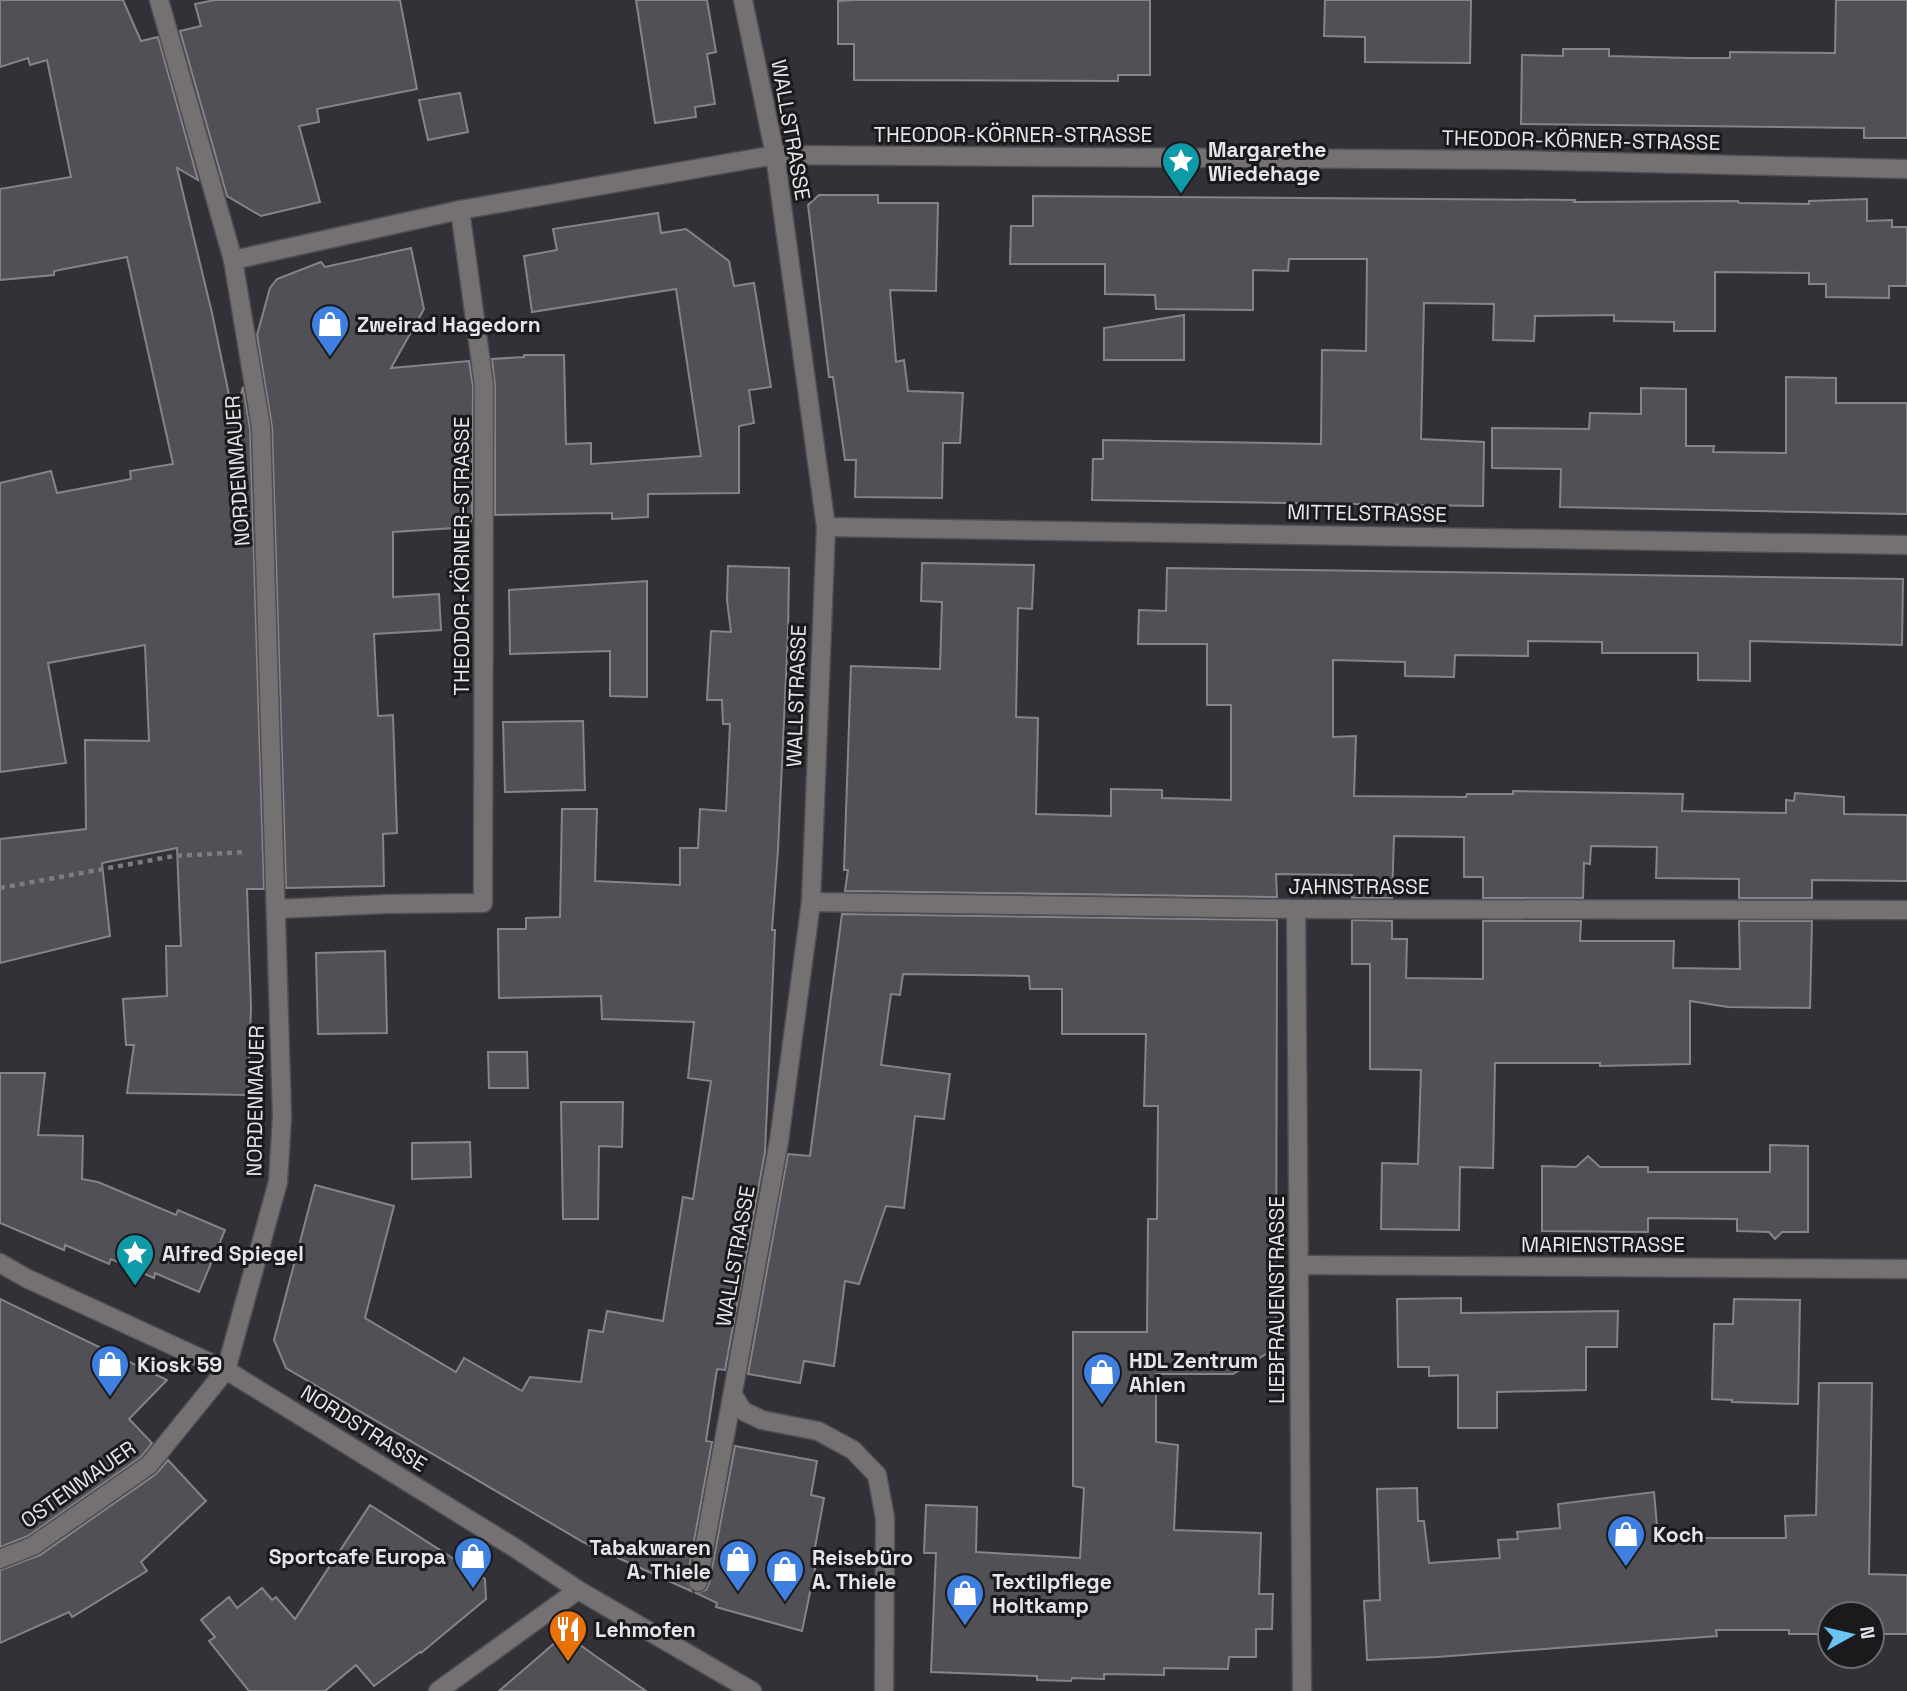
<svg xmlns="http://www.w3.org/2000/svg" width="1907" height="1691" font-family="'Space Grotesk',sans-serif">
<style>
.building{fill:#505056;stroke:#84848a;stroke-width:2}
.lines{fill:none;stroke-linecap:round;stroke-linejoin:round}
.minor-casing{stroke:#4f4e54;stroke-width:21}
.path{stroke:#7c7c81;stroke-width:4.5;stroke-dasharray:5 5;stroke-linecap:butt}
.minor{stroke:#757172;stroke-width:18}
.labels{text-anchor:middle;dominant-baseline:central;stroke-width:6;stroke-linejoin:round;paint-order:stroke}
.street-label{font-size:21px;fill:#e6e6ea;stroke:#1a1a1c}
.poi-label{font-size:21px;font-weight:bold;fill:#e6e6ea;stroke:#1a1a1c;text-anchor:start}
</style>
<rect width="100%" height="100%" fill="#323137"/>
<g class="building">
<polygon points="0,0 123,0 141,41 158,37 198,180 177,168 212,313 234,419 243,387 250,428 264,889 247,889 251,1007 248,1095 127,1093 134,1045 126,1045 123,999 167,996 166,946 181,946 177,848 102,863 110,936 0,963 0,839 86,829 85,740 149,741 145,645 48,663 66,763 0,772 0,483 51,471 57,493 131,479 130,471 173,464 127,257 54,271 54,275 0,280 0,189 71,177 47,60 30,65 28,58 0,67"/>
<polygon points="215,0 400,0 417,89 317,109 319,122 299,126 320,202 261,216 227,196 180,31 201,26 195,4"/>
<polygon points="636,0 707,0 716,52 707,54 715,104 695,107 696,117 655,123"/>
<polygon points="854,0 1150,0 1150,75 1118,75 1118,81 854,80 854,44 838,44 838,1"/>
<polygon points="1325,0 1471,0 1470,63 1365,62 1365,37 1324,36"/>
<polygon points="1836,0 1907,0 1907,138 1864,138 1864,128 1521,124 1522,55 1563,56 1563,49 1609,49 1609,56 1689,58 1730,58 1730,52 1835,53"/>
<polygon points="460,93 468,132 428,140 419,100"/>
<polygon points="819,195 878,195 878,203 938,203 936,291 890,290 896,362 904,360 908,391 963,393 960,443 943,443 942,498 855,497 856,460 845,460 833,377 829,377 808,205"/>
<polygon points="1033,196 1575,200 1574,202 1738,201 1739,203 1809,204 1809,201 1867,199 1867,221 1892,220 1892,227 1907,227 1907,286 1889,286 1889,298 1826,297 1826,284 1809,284 1809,273 1715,272 1715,331 1674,331 1674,322 1614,321 1614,315 1535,316 1534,341 1493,340 1494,304 1424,303 1421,439 1484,442 1483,506 1092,500 1093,459 1103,459 1103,440 1321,444 1322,350 1366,351 1367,259 1289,259 1288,271 1253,270 1253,310 1156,309 1155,295 1105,294 1105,264 1010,264 1011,226 1033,226"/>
<polygon points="658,213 661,233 686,229 729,261 734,286 754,283 771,387 749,390 754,423 739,426 739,493 648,494 648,517 612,519 612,513 495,515 495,385 492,359 524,357 524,355 564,355 566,444 591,443 591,464 701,456 676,289 532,312 524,256 557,250 553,229"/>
<polygon points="411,248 424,309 391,368 469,361 473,386 472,516 470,527 393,532 393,597 439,594 441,630 374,634 378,716 393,715 397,833 383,834 384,886 286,888 272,427 257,335 270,288 277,279 321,262 325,267"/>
<polygon points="1184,315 1184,360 1104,360 1104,328"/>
<polygon points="1786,377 1836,378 1836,403 1907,403 1907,514 1560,507 1561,469 1492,468 1492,428 1589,429 1590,413 1641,414 1641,388 1686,389 1686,446 1714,446 1713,452 1786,453"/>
<polygon points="922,563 1034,565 1032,609 1018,608 1016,717 1038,718 1036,814 1111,816 1111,789 1162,790 1162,798 1231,800 1231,705 1207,705 1207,644 1138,644 1139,610 1166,611 1167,568 1903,579 1902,645 1750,641 1750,681 1698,680 1698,653 1602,653 1602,642 1528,641 1528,656 1455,655 1454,677 1405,676 1405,662 1333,660 1333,737 1356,736 1354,796 1466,797 1467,794 1513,794 1513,791 1683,794 1682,811 1786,813 1786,800 1794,801 1795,793 1844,797 1844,814 1907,815 1907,881 1812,880 1812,898 1739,898 1739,879 1656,878 1657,847 1591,846 1590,864 1584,863 1583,898 1483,898 1483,877 1464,877 1464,837 1394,836 1392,898 1352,898 1352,875 1276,874 1277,897 845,891 848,870 844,870 851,666 940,669 942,602 921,601"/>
<polygon points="728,566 789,568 788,633 778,850 772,930 775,930 765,1152 725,1370 717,1369 706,1441 712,1442 687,1580 691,1591 583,1542 286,1368 274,1340 315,1185 394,1206 365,1318 456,1372 464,1358 522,1391 530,1377 581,1382 589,1330 603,1332 607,1311 663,1321 683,1197 693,1199 711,1081 688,1078 694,1022 602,1019 601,996 499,998 498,929 526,929 526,918 560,917 562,809 597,809 595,881 680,885 680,848 698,848 700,809 726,811 730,724 723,724 722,700 707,700 711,631 731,632 727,600"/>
<polygon points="647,581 647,697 610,696 610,651 510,654 509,590"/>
<polygon points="583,721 585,790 505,792 503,722"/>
<polygon points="842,914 1277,920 1276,1348 1233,1374 1156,1374 1156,1442 1178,1445 1174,1530 1261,1533 1259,1594 1273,1594 1272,1629 1256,1629 1256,1657 1229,1657 1228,1669 1164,1668 1164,1675 1104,1674 1104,1679 1072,1678 1071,1681 1037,1680 1037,1676 931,1672 936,1553 924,1553 926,1505 977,1507 976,1552 1080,1558 1084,1488 1073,1486 1073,1332 1147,1332 1148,1219 1157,1219 1158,1106 1144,1106 1146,1034 1062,1034 1062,989 1030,989 1029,976 903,974 900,995 891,994 881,1065 950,1074 944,1119 915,1116 904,1208 886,1206 859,1284 845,1281 834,1366 804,1361 800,1383 748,1374 788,1154 810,1156"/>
<polygon points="1352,920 1392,921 1392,939 1407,939 1406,978 1483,979 1483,921 1581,921 1580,941 1674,941 1673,968 1740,969 1739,921 1812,921 1810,1008 1728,1007 1690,1001 1690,1064 1600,1066 1600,1063 1495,1063 1493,1168 1460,1167 1459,1230 1381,1229 1382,1163 1418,1164 1421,1070 1370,1069 1370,964 1352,964"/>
<polygon points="385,951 387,1033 318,1034 316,953"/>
<polygon points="488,1052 527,1052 528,1088 489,1088"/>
<polygon points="0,1073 45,1073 38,1135 83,1136 82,1179 98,1182 176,1215 178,1210 225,1230 199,1292 155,1273 154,1278 111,1259 109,1264 65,1245 64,1250 0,1223"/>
<polygon points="561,1102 623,1102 622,1147 599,1146 598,1219 563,1219"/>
<polygon points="470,1142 471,1177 412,1179 412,1143"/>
<polygon points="1770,1145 1808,1146 1808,1232 1782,1232 1775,1239 1769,1232 1737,1231 1737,1219 1648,1218 1648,1232 1542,1231 1542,1166 1576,1167 1588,1156 1600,1167 1648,1167 1648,1172 1770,1172"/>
<polygon points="1461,1298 1461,1313 1618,1311 1617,1347 1586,1347 1586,1390 1497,1392 1497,1428 1458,1428 1458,1375 1429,1376 1429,1367 1398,1367 1397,1299"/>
<polygon points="0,1299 167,1380 129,1419 152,1443 141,1457 28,1536 0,1547"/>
<polygon points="1734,1299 1800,1300 1798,1404 1732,1402 1732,1400 1712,1399 1714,1324 1733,1324"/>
<polygon points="1819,1383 1872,1383 1869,1574 1907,1575 1907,1634 1872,1634 1872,1614 1830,1614 1830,1634 1789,1634 1789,1630 1716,1630 1717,1636 1437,1657 1367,1660 1364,1601 1380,1600 1377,1489 1417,1488 1418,1521 1424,1521 1429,1563 1500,1558 1498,1540 1518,1539 1517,1532 1560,1528 1558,1504 1654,1492 1658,1538 1786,1538 1785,1516 1816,1515"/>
<polygon points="735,1446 817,1461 811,1495 824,1498 814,1553 818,1554 802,1631 716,1607 717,1603 696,1593 706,1590 709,1584"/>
<polygon points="168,1460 206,1501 141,1562 147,1571 72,1617 69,1612 0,1643 0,1570 40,1555 156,1474"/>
<polygon points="370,1505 485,1579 486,1599 421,1653 420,1652 374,1686 356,1665 325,1691 249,1691 209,1641 215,1637 201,1620 229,1597 237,1608 262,1588 272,1600 276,1597 295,1619"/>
<polygon points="572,1639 594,1655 646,1691 499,1691 557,1641"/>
</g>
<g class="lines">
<defs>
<g id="minor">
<polyline points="233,260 460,210 775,155 1516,160 1907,169"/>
<polyline points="826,527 1907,545"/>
<polyline points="811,902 1296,909 1907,910"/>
<polyline points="276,909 385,904 483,903 484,385 460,210"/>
<polyline points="1296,909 1302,1691"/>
<polyline points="0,1263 26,1278 226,1370 515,1548 578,1590 752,1691"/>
<polyline points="1299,1265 1907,1269"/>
<polyline points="733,1395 743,1411 762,1420 818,1431 853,1450 877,1475 885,1518 884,1691"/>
<polyline points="0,1559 33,1546 149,1465 226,1370 278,1182 282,1117 261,427 233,260 159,0"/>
<polyline points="698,1582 779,1141 811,902 826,527 775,155 743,0"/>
<polyline points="438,1691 578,1590"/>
</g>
</defs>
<use href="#minor" class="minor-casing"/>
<polyline class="path" points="0,888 174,856 245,852"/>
<use href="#minor" class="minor"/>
</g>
<defs>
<symbol id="sight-pin" viewBox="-11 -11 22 30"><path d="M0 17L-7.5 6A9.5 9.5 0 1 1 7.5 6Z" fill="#0f9aa8" stroke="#1a1a1c"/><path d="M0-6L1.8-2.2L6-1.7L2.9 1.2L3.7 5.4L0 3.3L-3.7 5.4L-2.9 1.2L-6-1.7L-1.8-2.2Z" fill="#fff"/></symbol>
<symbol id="shop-pin" viewBox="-11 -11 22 30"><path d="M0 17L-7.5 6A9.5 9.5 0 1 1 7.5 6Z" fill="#3f7fe0" stroke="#1a1a1c"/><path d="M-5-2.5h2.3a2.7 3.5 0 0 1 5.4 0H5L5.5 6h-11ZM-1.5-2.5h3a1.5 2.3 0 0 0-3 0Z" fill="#fff"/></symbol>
<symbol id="restaurant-pin" viewBox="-11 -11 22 30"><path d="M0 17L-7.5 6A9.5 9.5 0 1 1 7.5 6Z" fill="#e8710a" stroke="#1a1a1c"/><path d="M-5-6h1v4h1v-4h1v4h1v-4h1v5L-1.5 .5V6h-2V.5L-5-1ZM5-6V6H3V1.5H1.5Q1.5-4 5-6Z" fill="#fff"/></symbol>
</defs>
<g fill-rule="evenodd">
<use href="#sight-pin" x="1159" y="139" width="44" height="60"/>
<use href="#shop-pin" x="308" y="302" width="44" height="60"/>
<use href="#sight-pin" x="113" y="1231" width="44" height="60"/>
<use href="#shop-pin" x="88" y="1342" width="44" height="60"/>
<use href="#shop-pin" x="1080" y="1350" width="44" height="60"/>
<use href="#shop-pin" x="1604" y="1512" width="44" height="60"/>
<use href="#shop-pin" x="451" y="1534" width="44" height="60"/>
<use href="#shop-pin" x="716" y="1537" width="44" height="60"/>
<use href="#shop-pin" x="763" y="1547" width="44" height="60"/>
<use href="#shop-pin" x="943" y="1571" width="44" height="60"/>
<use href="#restaurant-pin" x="546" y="1607" width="44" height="60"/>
</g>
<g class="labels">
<g class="street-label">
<text transform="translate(791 130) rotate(80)">WALLSTRASSE</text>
<text x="1013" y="134">THEODOR-KÖRNER-STRASSE</text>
<text transform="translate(1581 140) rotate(1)">THEODOR-KÖRNER-STRASSE</text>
<text transform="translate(237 471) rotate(-94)">NORDENMAUER</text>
<text transform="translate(1367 513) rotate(1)">MITTELSTRASSE</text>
<text transform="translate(461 556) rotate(-90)">THEODOR-KÖRNER-STRASSE</text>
<text transform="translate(796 696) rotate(-88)">WALLSTRASSE</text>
<text x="1359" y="886">JAHNSTRASSE</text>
<text transform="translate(255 1101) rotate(-89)">NORDENMAUER</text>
<text x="1603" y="1244">MARIENSTRASSE</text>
<text transform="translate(735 1256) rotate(-80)">WALLSTRASSE</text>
<text transform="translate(1276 1300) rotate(-90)">LIEBFRAUENSTRASSE</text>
<text transform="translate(364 1428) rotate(32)">NORDSTRASSE</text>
<text transform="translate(78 1484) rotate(-35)">OSTENMAUER</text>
</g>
<g class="poi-label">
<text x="1208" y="149">Margarethe<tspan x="1208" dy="24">Wiedehage</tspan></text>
<text x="357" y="324">Zweirad Hagedorn</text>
<text x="162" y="1253">Alfred Spiegel</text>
<text x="1129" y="1360">HDL Zentrum<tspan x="1129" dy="24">Ahlen</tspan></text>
<text x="137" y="1364">Kiosk 59</text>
<text x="1653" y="1534">Koch</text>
<text x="711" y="1547" text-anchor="end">Tabakwaren<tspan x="711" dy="24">A. Thiele</tspan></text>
<text x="446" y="1556" text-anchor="end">Sportcafe Europa</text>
<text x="812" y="1557">Reisebüro<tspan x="812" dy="24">A. Thiele</tspan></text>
<text x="992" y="1581">Textilpflege<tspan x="992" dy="24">Holtkamp</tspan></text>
<text x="595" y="1629">Lehmofen</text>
</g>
</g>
<g transform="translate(1851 1635) rotate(82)"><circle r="33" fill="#1a1a1c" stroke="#6c6c6e" stroke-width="2"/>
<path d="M0-5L12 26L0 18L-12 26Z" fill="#69c4f1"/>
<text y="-10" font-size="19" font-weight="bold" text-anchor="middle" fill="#e6e6ea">N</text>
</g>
</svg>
